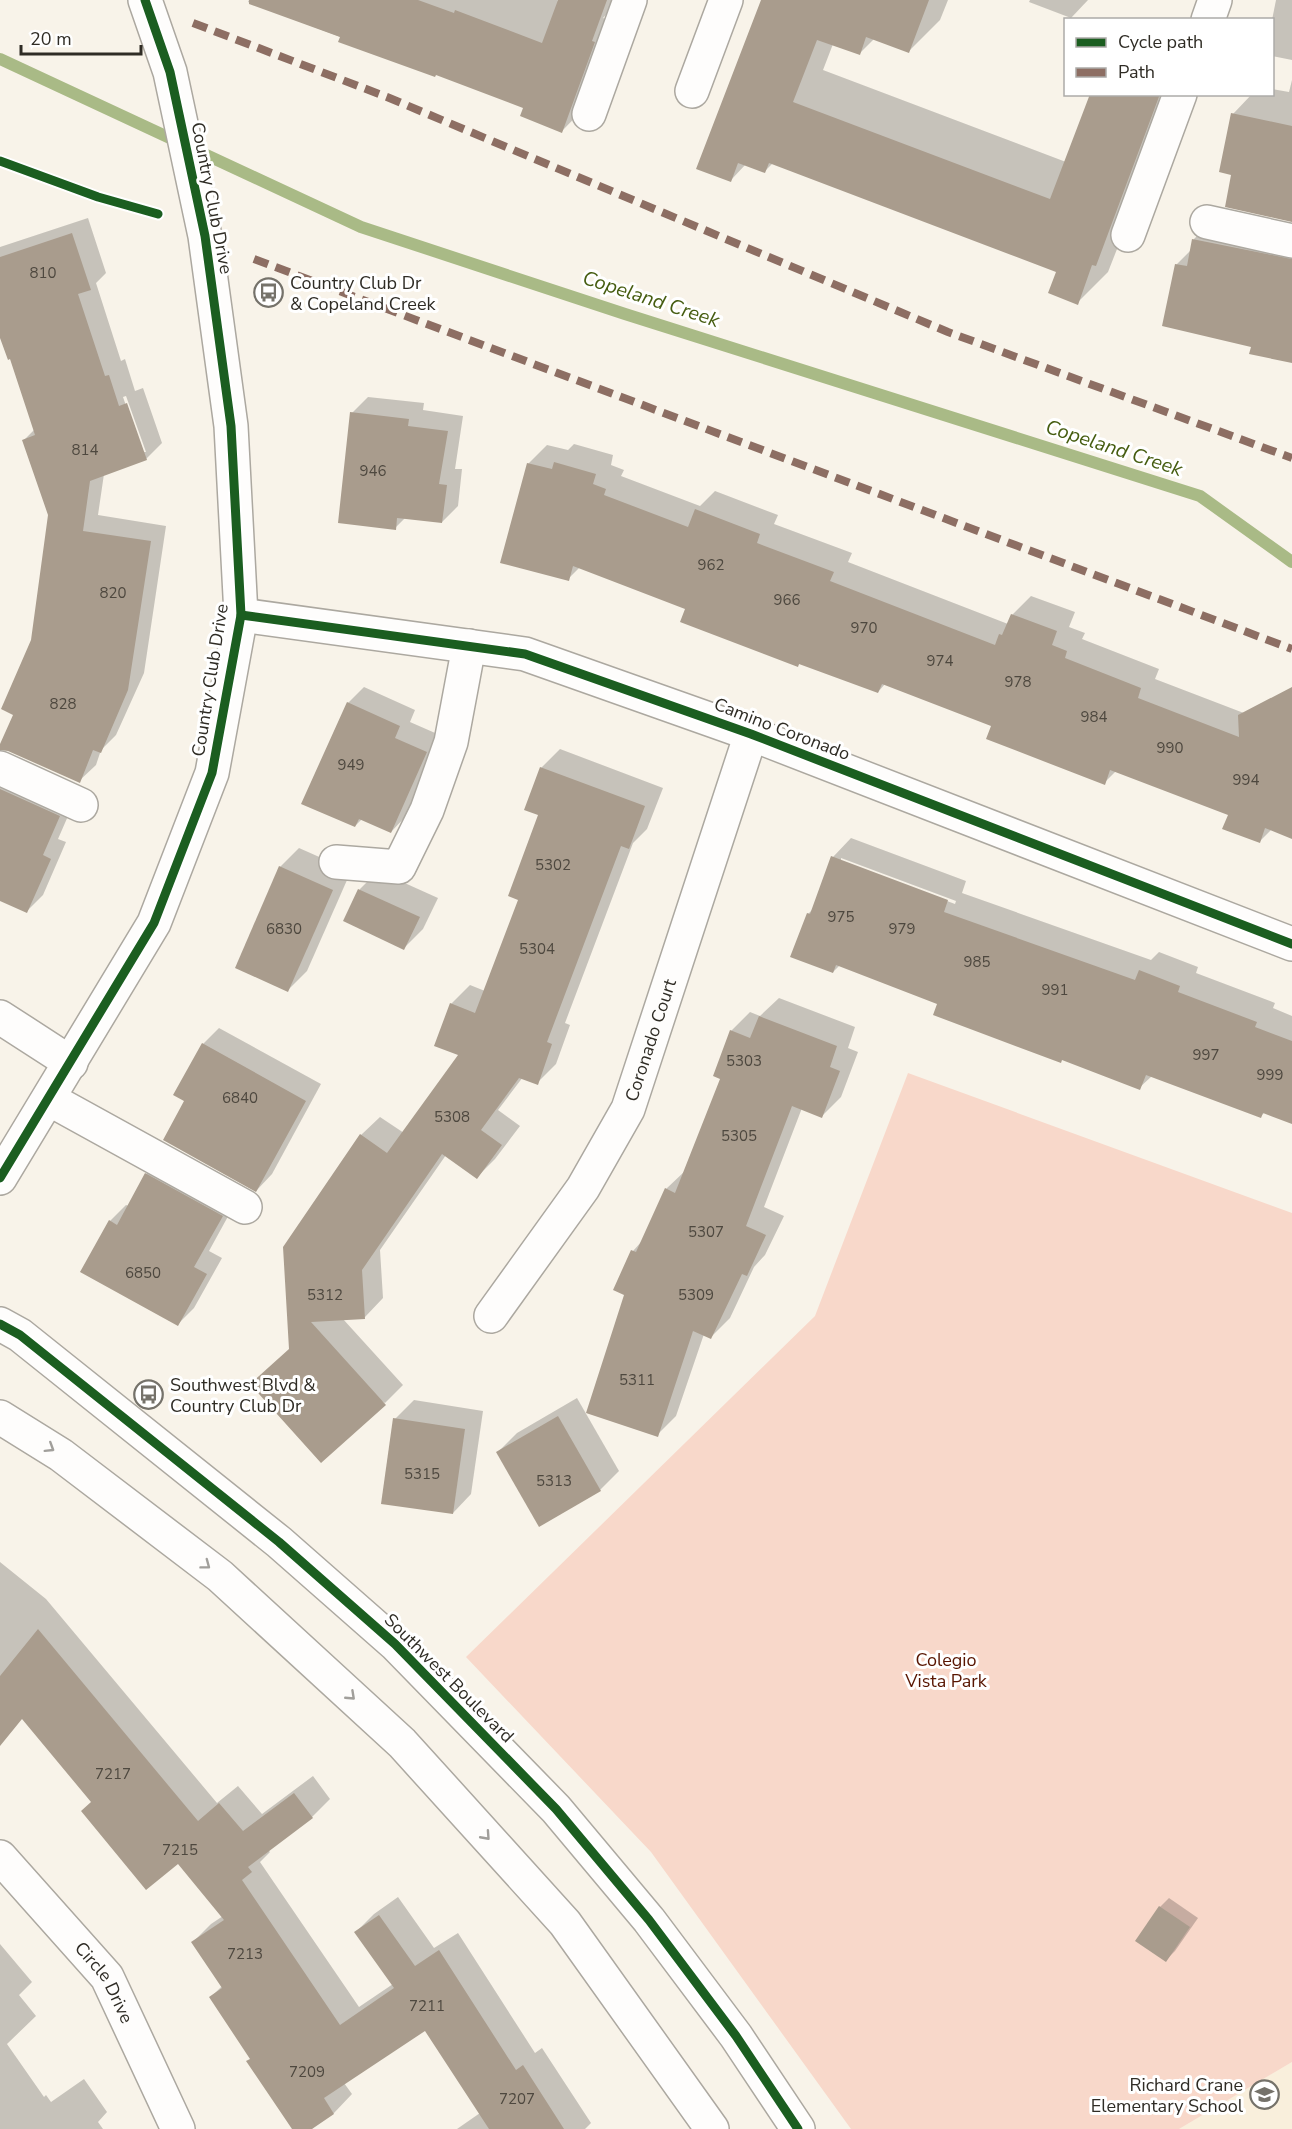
<svg xmlns="http://www.w3.org/2000/svg" width="1292" height="2129" font-family="'Nunito Sans',sans-serif">
<style>
.built{fill:#f9efdc}
.green{fill:#f8d8ca}
.shadow{fill:#0003;fill-rule:evenodd}
.lines{fill:none;stroke-linecap:round;stroke-linejoin:round}
.stream{stroke:#a9ba86;stroke-width:12}
.building{fill:#a99c8d}
.minor-casing{stroke:#aca8a0;stroke-width:36}
.minor{stroke:#fefdfc;stroke-width:33}
.quiet{stroke:#8d6e63;stroke-width:8;stroke-dasharray:15 8;stroke-linecap:butt}
.cycleway-casing{stroke:#fff;stroke-width:13}
.cycleway{stroke:#1b5e20;stroke-width:9}
.oneway{stroke:#a19f9b}
.labels{text-anchor:middle;dominant-baseline:central;stroke-width:6;stroke-linejoin:round;paint-order:stroke}
.number-label{font-size:15px;fill:#4e483f}
.street-label{font-size:18px;fill:#2f2c25;stroke:#fff}
.poi-label{font-size:18px;fill:#2f2c25;stroke:#fff;text-anchor:start}
.park-label{font-size:18px;fill:#581501;stroke:#fff}
.water-label{font-size:20px;font-style:italic;fill:#465d11;stroke:#fff}
</style>
<rect width="100%" height="100%" fill="#f8f3e9"/>
<polygon class="built" points="1292,2062 1292,2129 1179,2129"/>
<polygon class="green" points="908,1073 1292,1213 1292,2062 1179,2129 851,2129 651,1852 466,1657 815,1316"/>
<g class="shadow">
<polygon points="249,0 557,0 576,7 568,0 620,0 603,18 623,25 597,95 562,131 525,107 248,2"/>
<polygon points="762,0 948,0 940,20 909,51 875,38 859,54 833,44 823,70 1066,162 1092,94 1178,94 1108,272 1077,303 1058,271 773,163 765,171 746,164 731,180"/>
<polygon points="1030,0 1088,0 1071,18 1029,2"/>
<polygon points="1276,0 1292,0 1292,60 1272,56 1272,20"/>
<polygon points="1292,80 1292,220 1233,173 1233,114 1252,94 1272,94 1272,89 1289,92"/>
<polygon points="1221,212 1292,227 1292,361 1252,346 1176,265 1191,250 1194,239"/>
<path d="M88 218 106 273 96 283 121 361 125 359 135 391 143 388 162 443 146 459 104 474 98 515 166 526 144 673 116 735 101 750 96 765 79 781 8 749 0 748 15 714 33 640 50 515 24 440 35 429 11 357 0 334V247ZM126 396 146 452H142L123 397Z"/>
<polygon points="368,397 424,403 423,410 463,416 455,469 462,469 458,506 442,522 406,517 395,528 352,413"/>
<polygon points="574,444 613,455 611,465 624,470 621,476 700,506 715,491 778,515 774,524 852,553 848,562 1008,624 1012,615 1031,596 1075,612 1069,627 1085,633 1082,639 1159,669 1155,679 1249,715 1292,718 1292,837 1272,829 1259,842 1229,814 1117,770 1104,783 993,725 885,684 878,692 800,663 797,666 687,608 580,567 568,579 528,464 547,445 568,450"/>
<polygon points="364,687 415,710 410,722 442,736 407,815 391,832 362,819 355,826 348,703"/>
<polygon points="560,749 663,788 647,829 633,843 565,1023 570,1025 556,1064 537,1083 523,1077 498,1110 520,1126 495,1159 477,1177 446,1155 380,1250 383,1298 365,1317 343,1319 403,1385 385,1403 291,1348 361,1135 380,1117 404,1133 460,1054 451,1004 470,985 485,991 520,899 540,814 541,768"/>
<polygon points="0,766 75,800 58,839 66,842 43,895 27,911 0,899"/>
<path d="M851 838 966 881 962 893 1151 960 1159 952 1198 967 1196 973 1275 1003 1273 1008 1292 1016V1122L1265 1112 1261 1116 1152 1076 1139 1088 939 1003 840 965 833 972 808 914 814 908 833 857ZM841 858 956 901 955 904 841 861Z"/>
<polygon points="299,848 351,871 307,971 288,990 280,867"/>
<polygon points="378,871 438,898 423,929 404,948 345,920 360,889"/>
<polygon points="779,998 855,1027 848,1048 858,1052 841,1097 822,1116 802,1108 764,1207 784,1216 765,1255 754,1267 730,1318 711,1337 704,1334 676,1416 657,1435 626,1295 633,1251 642,1241 666,1189 685,1171 722,1078 731,1031 750,1012 760,1016"/>
<polygon points="219,1028 321,1084 272,1174 256,1191 186,1100 203,1044"/>
<polygon points="162,1158 237,1200 209,1251 222,1258 194,1308 178,1324 110,1221 126,1205 129,1206 146,1174"/>
<polygon points="577,1398 619,1471 600,1490 498,1452 517,1433"/>
<polygon points="414,1400 483,1411 471,1494 453,1513 395,1419"/>
<polygon points="0,1562 46,1599 217,1803 238,1786 262,1814 313,1776 330,1799 312,1817 268,1850 270,1852 260,1862 359,2007 393,1984 356,1932 374,1914 398,1897 434,1948 458,1933 535,2053 542,2048 591,2123 585,2129 457,2129 480,2113 426,2029 344,2083 352,2094 334,2113 309,2129 294,2129 252,2058 211,1997 222,1986 193,1942 211,1924 223,1916 179,1862 92,1801 23,1718 0,1716"/>
<polygon points="1169,1898 1198,1918 1175,1951 1166,1960 1160,1907"/>
<polygon points="0,1944 32,1982 19,1995 36,2016 7,2044 44,2097 46,2095 51,2102 84,2079 107,2112 98,2122 103,2129 0,2129"/>
</g>
<g class="lines">
<polyline class="stream" points="0,59 361,227 625,314 1200,496 1292,562"/>
</g>
<g class="building">
<polygon points="249,0 418,0 454,13 455,10 542,43 558,0 607,0 592,41 595,42 562,133 520,116 523,108 436,75 435,77 338,42 340,37 249,4"/>
<polygon points="761,0 929,0 909,53 866,37 860,55 817,40 793,102 1050,199 1090,94 1160,94 1096,266 1092,265 1078,305 1048,293 1056,272 769,163 765,173 738,163 731,182 696,169"/>
<polygon points="1231,113 1292,126 1292,222 1225,207 1231,175 1219,172"/>
<polygon points="72,233 91,290 78,294 105,376 109,375 119,406 127,403 147,460 90,481 83,531 151,541 128,690 101,753 93,750 80,783 8,751 0,750 0,744 13,715 1,709 31,640 48,515 22,440 35,435 10,359 8,360 0,338 0,257"/>
<polygon points="1192,239 1292,259 1292,363 1249,354 1251,347 1162,326 1175,264 1187,266"/>
<polygon points="350,412 409,419 408,426 448,431 439,484 447,485 442,523 397,518 396,530 338,523"/>
<polygon points="554,462 596,474 593,484 606,489 604,495 688,527 695,509 760,534 757,543 834,572 830,581 995,645 999,634 1002,635 1011,614 1057,631 1052,645 1067,651 1065,658 1141,688 1138,698 1239,737 1238,715 1292,687 1292,839 1265,828 1260,843 1222,829 1228,815 1110,770 1105,785 986,739 991,726 882,684 878,693 799,664 798,667 680,622 685,609 573,566 569,581 500,563 527,463 552,469"/>
<polygon points="347,702 400,726 395,738 427,752 391,833 359,819 355,827 301,804"/>
<polygon points="540,767 645,806 629,849 621,846 547,1042 552,1044 538,1085 519,1078 481,1130 502,1145 477,1179 442,1154 362,1270 365,1319 311,1322 386,1405 321,1463 250,1384 289,1349 283,1247 360,1134 387,1153 458,1055 434,1046 450,1003 475,1013 518,900 508,896 538,815 524,810"/>
<polygon points="0,789 60,816 43,855 51,859 27,913 0,901"/>
<polygon points="831,856 948,900 944,912 1135,980 1139,970 1180,986 1178,992 1257,1022 1255,1027 1292,1041 1292,1124 1263,1113 1261,1118 1146,1075 1140,1090 1062,1060 1061,1063 933,1015 937,1004 836,965 833,973 790,957 807,913 810,914"/>
<polygon points="279,866 333,890 288,992 235,968"/>
<polygon points="358,889 420,917 404,950 343,921"/>
<polygon points="759,1016 837,1046 830,1067 840,1071 822,1118 792,1106 746,1226 766,1235 747,1276 742,1274 711,1339 693,1331 658,1437 586,1413 624,1295 613,1290 631,1250 636,1252 665,1188 675,1193 720,1079 713,1076 730,1030 750,1038"/>
<polygon points="202,1043 306,1101 256,1192 163,1140 184,1101 173,1095"/>
<polygon points="145,1173 223,1216 194,1267 207,1274 178,1326 80,1272 109,1220 117,1225"/>
<polygon points="558,1416 601,1491 539,1527 496,1452"/>
<polygon points="393,1418 465,1429 453,1514 381,1504"/>
<polygon points="38,1629 198,1821 219,1803 243,1831 294,1793 313,1818 248,1867 252,1872 242,1880 340,2025 394,1988 354,1932 379,1915 415,1966 439,1950 516,2070 523,2065 564,2129 489,2129 425,2031 324,2098 334,2114 312,2129 292,2129 246,2061 250,2059 209,1997 222,1988 191,1942 224,1920 178,1864 146,1890 81,1811 91,1802 22,1719 0,1746 0,1676"/>
<polygon points="1159,1906 1190,1927 1166,1962 1135,1941"/>
</g>
<g class="lines">
<defs>
<g id="minor">
<polyline points="1208,20 1215,0"/>
<polyline points="692,91 726,0"/>
<polyline points="589,114 630,0"/>
<polyline points="1207,222 1292,241"/>
<polyline points="1128,235 1180,94"/>
<polyline points="241,615 525,654 751,734 1292,944"/>
<polyline points="0,768 81,805"/>
<polyline points="336,862 399,867 427,810 451,742 469,646"/>
<polyline points="0,1017 71,1063"/>
<polyline points="49,1099 245,1207"/>
<polyline points="0,1178 154,923 212,773 241,615 231,426 205,236 170,72 145,0"/>
<path id="s1" d="M491 1316 583 1188 628 1109 751 734"/>
<polyline points="0,1324 20,1335 279,1542 395,1644 556,1809 649,1920 736,2036 798,2129"/>
<polyline points="0,1417 61,1455 220,1576 402,1743 565,1923 712,2129"/>
<path id="s2" d="M0 1857 107 1977 178 2129"/>
</g>
</defs>
<use href="#minor" class="minor-casing"/>
<use href="#minor" class="minor"/>
<g class="quiet">
<polyline points="193,23 387,97 948,332 1292,458"/>
<polyline points="254,259 1292,649"/>
</g>
<defs>
<g id="cycleway">
<polyline points="0,161 98,197 158,214"/>
<polyline points="241,615 525,654 751,734 1292,944"/>
<polyline points="0,1178 154,923 212,773 241,615 231,426 205,236 170,72 145,0"/>
<polyline points="0,1324 20,1335 279,1542 395,1644 556,1809 649,1920 736,2036 798,2129"/>
</g>
</defs>
<use href="#cycleway" class="cycleway-casing"/>
<use href="#cycleway" class="cycleway"/>
</g>
<defs><path id="oneway-chevron" d="M-2-3.5L2.5 0L-2 3.5" fill="none" stroke-width="1.6" stroke-linecap="round" stroke-linejoin="round" transform="scale(1.5)"/></defs>
<g class="oneway">
<use href="#oneway-chevron" transform="translate(50 1448) rotate(32)"/>
<use href="#oneway-chevron" transform="translate(206 1565) rotate(37)"/>
<use href="#oneway-chevron" transform="translate(351 1696) rotate(43)"/>
<use href="#oneway-chevron" transform="translate(486 1836) rotate(48)"/>
</g>
<defs>
<symbol id="bus-ring" viewBox="-11 -11 22 22"><circle r="9.5" fill="#fff" stroke="#75726a" stroke-width="1.5"/><path d="M-5-6H5V4H4V6H2V4H-2V6H-4V4H-5ZM-3.5-4V0h7V-4ZM-3.5 1.2v1.5H-2V1.2ZM2 1.2v1.5H3.5V1.2Z" fill="#75726a"/></symbol>
<symbol id="school-ring" viewBox="-11 -11 22 22"><circle r="9.5" fill="#fff" stroke="#75726a" stroke-width="1.5"/><path d="M0-5L7-2L0 1L-7-2ZM-4 1L0 2.5L4 1V4Q0 6-4 4Z" fill="#75726a"/></symbol>
</defs>
<g fill-rule="evenodd">
<use href="#bus-ring" x="252" y="276" width="33" height="33"/>
<use href="#bus-ring" x="132" y="1378" width="33" height="33"/>
<use href="#school-ring" x="1248" y="2078" width="33" height="33"/>
</g>
<g class="labels">
<g class="number-label">
<text x="43" y="273">810</text>
<text x="85" y="450">814</text>
<text x="373" y="471">946</text>
<text x="711" y="565">962</text>
<text x="113" y="593">820</text>
<text x="787" y="600">966</text>
<text x="864" y="628">970</text>
<text x="940" y="661">974</text>
<text x="1018" y="682">978</text>
<text x="63" y="704">828</text>
<text x="1094" y="717">984</text>
<text x="1170" y="748">990</text>
<text x="351" y="765">949</text>
<text x="1246" y="780">994</text>
<text x="553" y="865">5302</text>
<text x="841" y="917">975</text>
<text x="284" y="929">6830</text>
<text x="902" y="929">979</text>
<text x="537" y="949">5304</text>
<text x="977" y="962">985</text>
<text x="1055" y="990">991</text>
<text x="1206" y="1055">997</text>
<text x="744" y="1061">5303</text>
<text x="1270" y="1075">999</text>
<text x="240" y="1098">6840</text>
<text x="452" y="1117">5308</text>
<text x="739" y="1136">5305</text>
<text x="706" y="1232">5307</text>
<text x="143" y="1273">6850</text>
<text x="325" y="1295">5312</text>
<text x="696" y="1295">5309</text>
<text x="637" y="1380">5311</text>
<text x="422" y="1474">5315</text>
<text x="554" y="1481">5313</text>
<text x="113" y="1774">7217</text>
<text x="180" y="1850">7215</text>
<text x="245" y="1954">7213</text>
<text x="427" y="2006">7211</text>
<text x="307" y="2072">7209</text>
<text x="517" y="2099">7207</text>
</g>
<g class="street-label">
<text transform="translate(212 198) rotate(79)">Country Club Drive</text>
<text transform="translate(210 680) rotate(-81)">Country Club Drive</text>
<text transform="translate(782 729) rotate(21)">Camino Coronado</text>
<text stroke="none"><textPath href="#s1" startOffset="321">Coronado Court</textPath></text>
<text transform="translate(449 1678) rotate(45)">Southwest Boulevard</text>
<text stroke="none"><textPath href="#s2" startOffset="164">Circle Drive</textPath></text>
</g>
<g class="poi-label">
<text x="290" y="283">Country Club Dr<tspan x="290" dy="21">&amp; Copeland Creek</tspan></text>
<text x="170" y="1385">Southwest Blvd &amp;<tspan x="170" dy="21">Country Club Dr</tspan></text>
<text x="1243" y="2085" text-anchor="end">Richard Crane<tspan x="1243" dy="21">Elementary School</tspan></text>
</g>
<g class="park-label">
<text x="946" y="1660">Colegio<tspan x="946" dy="21">Vista Park</tspan></text>
</g>
<g class="water-label">
<text transform="translate(651 299) rotate(18)">Copeland Creek</text>
<text transform="translate(1114 448) rotate(18)">Copeland Creek</text>
</g>
</g>
<rect x="1064" y="18" width="210" height="78" fill="#ffffff" stroke="#acaba8" stroke-width="1.5"/>
<rect x="1076" y="38" width="30" height="9" fill="#1b5e20" stroke="#acaba8" stroke-width="1.5"/>
<text x="1118" y="48" font-size="18" fill="#2f2c25">Cycle path</text>
<rect x="1076" y="68" width="30" height="9" fill="#8d6e63" stroke="#acaba8" stroke-width="1.5"/>
<text x="1118" y="78" font-size="18" fill="#2f2c25">Path</text>
<path d="M21 45v9h120v-9" fill="none" stroke="#2f2c25" stroke-width="3"/>
<text x="30" y="45" font-size="18" fill="#2f2c25" stroke="#ffffff" stroke-width="4.5" paint-order="stroke">20 m</text>
</svg>
